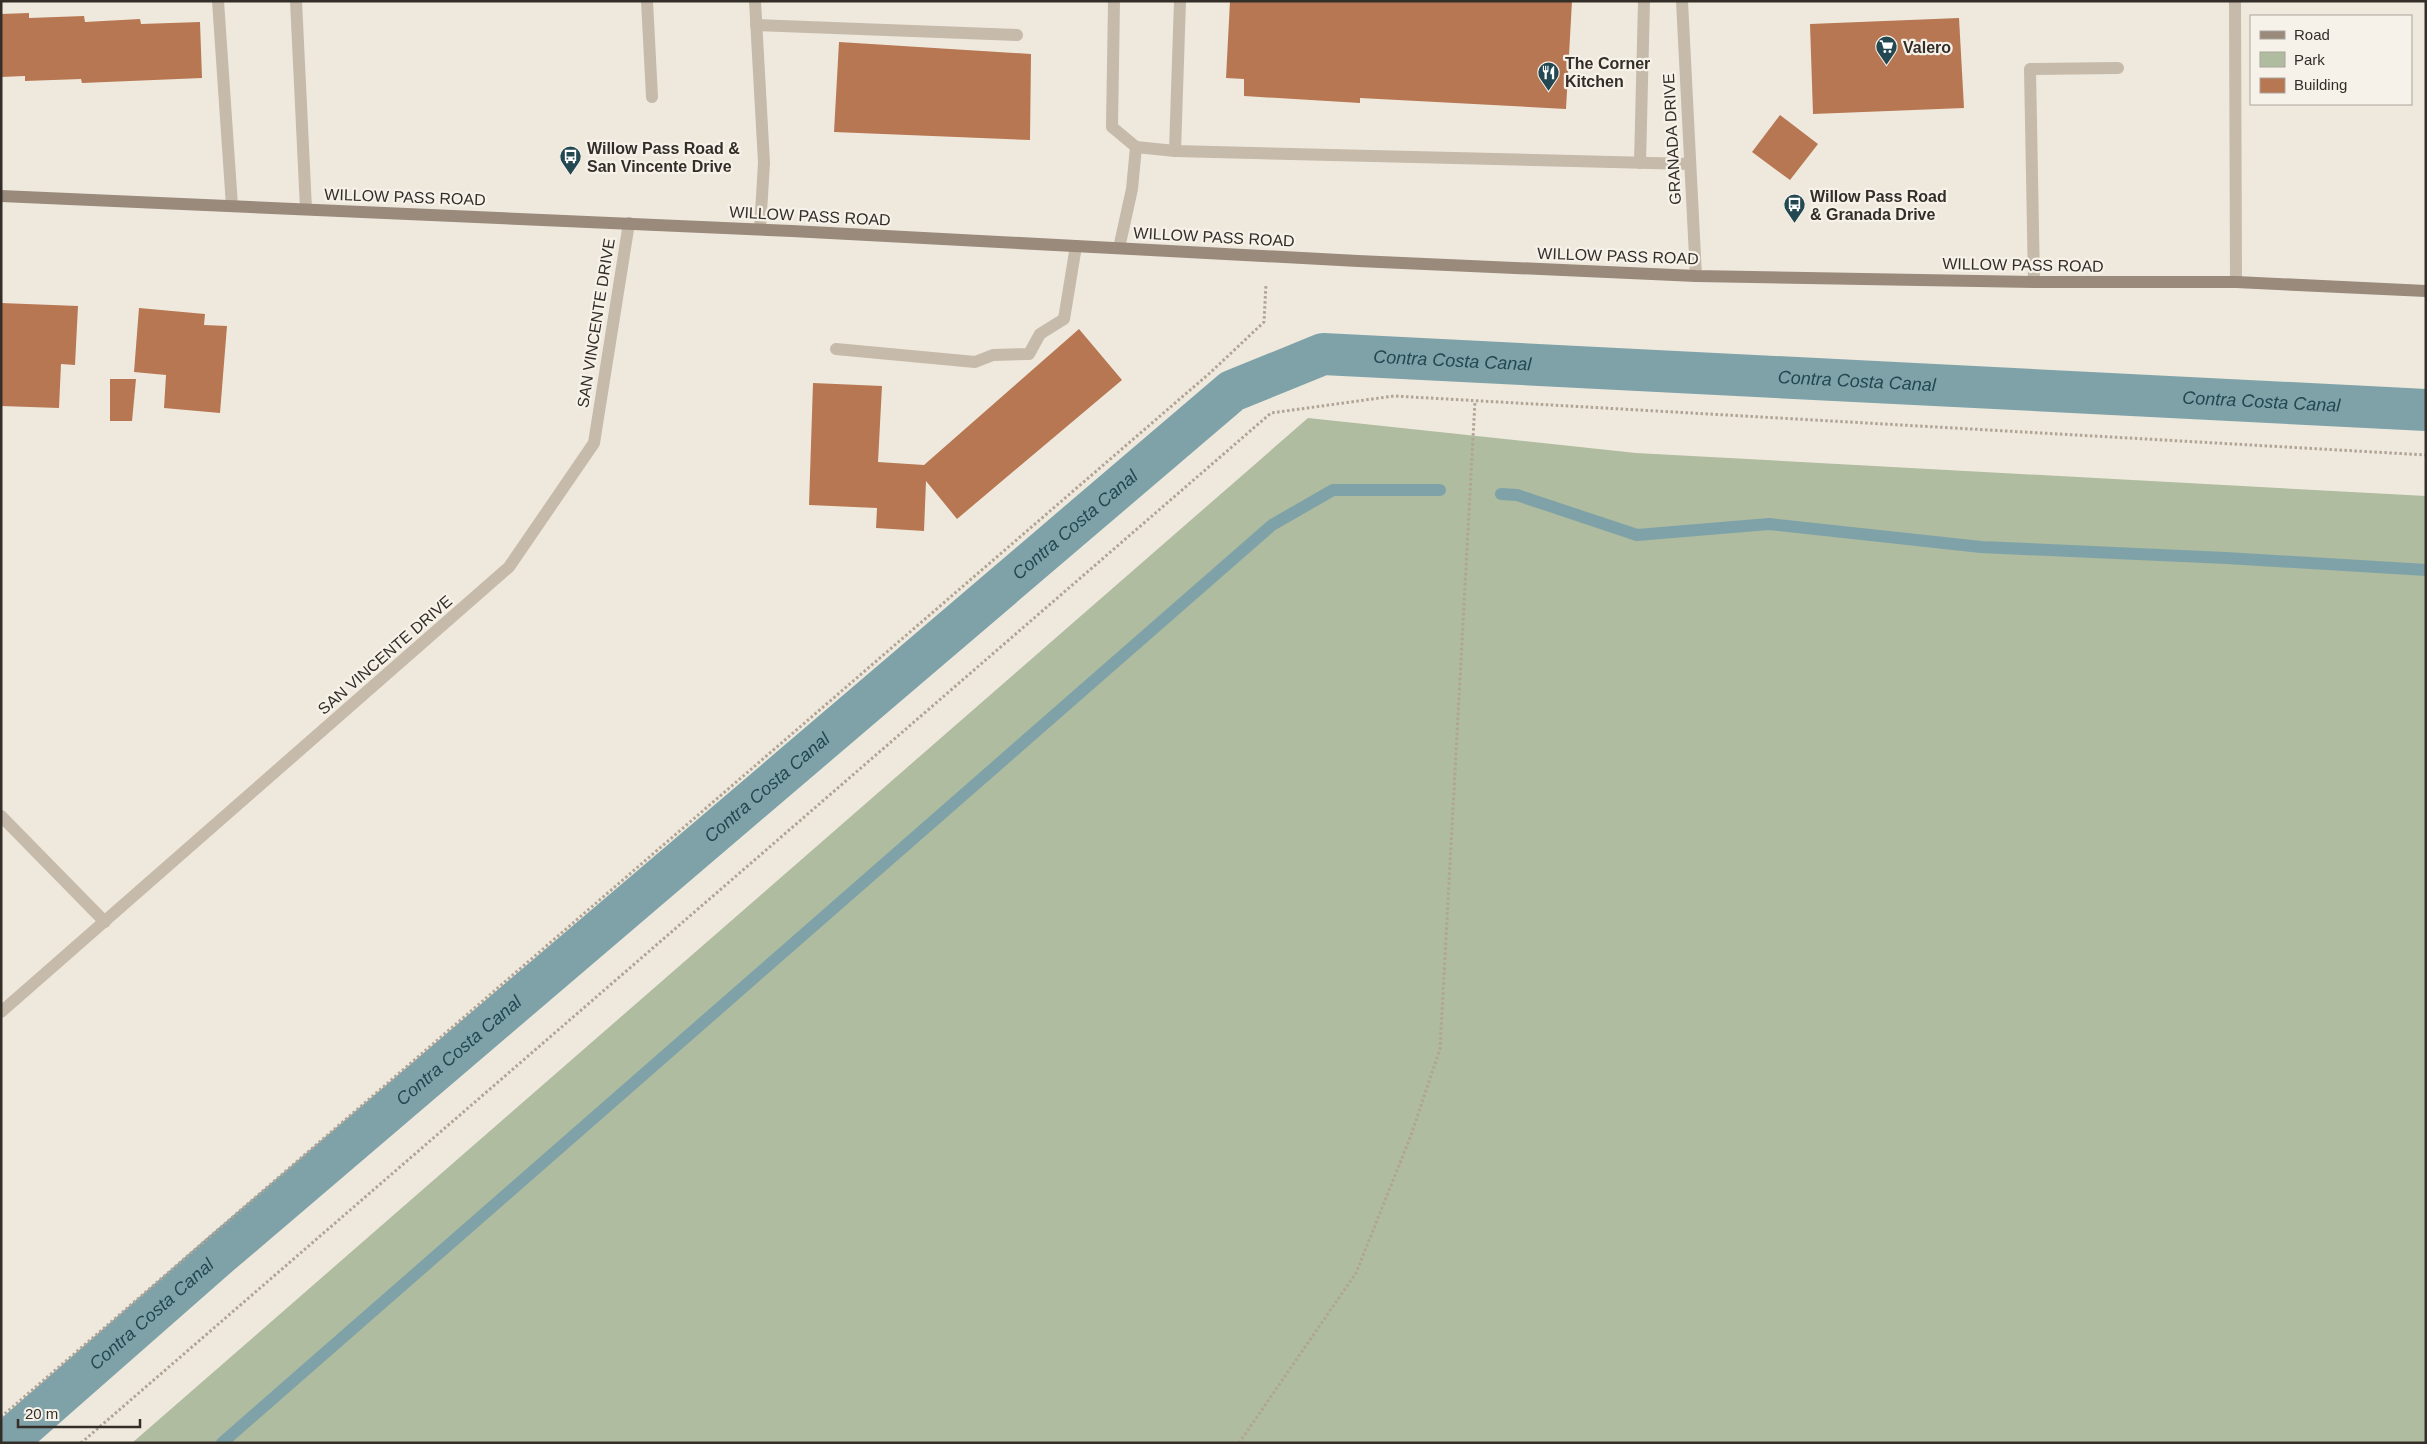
<svg xmlns="http://www.w3.org/2000/svg" width="2427" height="1444" font-family="Arial,sans-serif">
<style>
.green{fill:#afbc9f}
.lines{fill:none;stroke-linecap:round;stroke-linejoin:round}
.stream{stroke:#7fa2a9;stroke-width:12}
.canal{stroke:#7fa2a9;stroke-width:42}
.building{fill:#b77752}
.path{stroke:#b1a495;stroke-width:3;stroke-dasharray:2.5 2.5;stroke-linecap:butt}
.lane{stroke:#c6baaa;stroke-width:12}
.street{stroke:#c6baaa;stroke-width:12}
.secondary{stroke:#998a7c;stroke-width:12}
.labels{text-anchor:middle;dominant-baseline:central;stroke-width:4.5;stroke-linejoin:round;paint-order:stroke}
.poi-label{font-size:16px;font-weight:bold;fill:#342e29;stroke:#f7f2e9;text-anchor:start}
.street-label{font-size:16px;fill:#342e29;stroke:#f7f2e9}
.water-label{font-size:18px;font-style:italic;fill:#234851;stroke:#f7f2e9}
</style>
<rect width="100%" height="100%" fill="#efe9dd"/>
<polygon class="green" points="1308,418 1636,453 2426,496 2426,1443 132,1443"/>
<g class="lines">
<g class="stream">
<polyline points="1501,494 1517,495 1637,535 1769,524 1981,547 2226,558 2426,570"/>
<polyline points="222,1443 1272,525 1333,490 1440,490"/>
</g>
<path class="canal" id="s1" d="M5 1443 218 1256 1232 391 1323 354 2426 410"/>
</g>
<g class="building">
<polygon points="1230,1 1572,1 1566,109 1360,98 1360,103 1244,96 1244,79 1226,78"/>
<polygon points="29,13 29,18 84,16 85,22 140,19 141,24 200,22 202,78 82,83 81,79 25,81 25,76 1,77 1,14"/>
<polygon points="1959,18 1964,108 1813,114 1810,24"/>
<polygon points="839,42 1031,54 1030,140 834,132"/>
<polygon points="1780,115 1818,144 1790,180 1752,152"/>
<polygon points="1,303 78,306 75,365 61,364 59,408 1,406"/>
<polygon points="139,308 205,314 204,325 227,326 220,413 164,408 166,375 134,372"/>
<polygon points="1079,329 1122,380 957,519 926,481 924,531 876,528 877,508 809,505 813,383 882,386 878,462 924,465"/>
<polygon points="110,379 136,379 132,421 110,421"/>
</g>
<g class="lines">
<g class="path">
<polyline points="1,1417 1211,372 1264,322 1266,284"/>
<polyline points="81,1443 1271,413 1394,396 2426,455"/>
<polyline points="1239,1443 1356,1273 1410,1138 1440,1049 1475,401"/>
</g>
<g class="lane">
<polyline points="218,1 232,206"/>
<polyline points="296,1 306,209"/>
<polyline points="647,1 652,97"/>
<polyline points="1114,1 1112,127 1136,147"/>
<polyline points="2235,1 2236,282"/>
<polyline points="756,25 1017,35"/>
<polyline points="1175,151 1180,1"/>
<polyline points="1640,163 1644,1"/>
<polyline points="1119,248 1132,189 1136,147 1175,151 1690,164"/>
<polyline points="2034,282 2030,69 2118,68"/>
<polyline points="836,349 975,362 993,355 1029,354 1040,334 1064,319 1076,246"/>
</g>
<g class="street">
<polyline points="755,1 764,163 760,229"/>
<polyline points="1682,1 1696,276"/>
<polyline points="1,816 105,922"/>
<polyline points="1,1012 509,567 594,443 629,223"/>
</g>
<polyline class="secondary" points="1,196 792,231 1358,261 1696,276 2034,282 2236,282 2426,291"/>
</g>
<defs>
<symbol id="supermarket-pin" viewBox="-11 -11 22 30"><path d="M0 17L-7.5 6A9.5 9.5 0 1 1 7.5 6Z" fill="#234851" stroke="#f7f2e9"/><path d="M-6-5.5h2.5l.6 2H6L4.5 2H-2.5L-4.4-4H-6ZM-1.5 3.2a1.3 1.3 0 1 0 .1 0ZM3 3.2a1.3 1.3 0 1 0 .1 0Z" fill="#fff"/></symbol>
<symbol id="restaurant-pin" viewBox="-11 -11 22 30"><path d="M0 17L-7.5 6A9.5 9.5 0 1 1 7.5 6Z" fill="#234851" stroke="#f7f2e9"/><path d="M-5-6h1v4h1v-4h1v4h1v-4h1v5L-1.5 .5V6h-2V.5L-5-1ZM5-6V6H3V1.5H1.5Q1.5-4 5-6Z" fill="#fff"/></symbol>
<symbol id="bus-pin" viewBox="-11 -11 22 30"><path d="M0 17L-7.5 6A9.5 9.5 0 1 1 7.5 6Z" fill="#234851" stroke="#f7f2e9"/><path d="M-5-6H5V4H4V6H2V4H-2V6H-4V4H-5ZM-3.5-4V0h7V-4ZM-3.5 1.2v1.5H-2V1.2ZM2 1.2v1.5H3.5V1.2Z" fill="#fff"/></symbol>
</defs>
<g fill-rule="evenodd">
<use href="#supermarket-pin" x="1874" y="34" width="25" height="34"/>
<use href="#restaurant-pin" x="1536" y="60" width="25" height="34"/>
<use href="#bus-pin" x="558" y="144" width="25" height="34"/>
<use href="#bus-pin" x="1782" y="192" width="25" height="34"/>
</g>
<g class="labels">
<g class="poi-label">
<text x="1903" y="47">Valero</text>
<text x="1565" y="63">The Corner<tspan x="1565" dy="18">Kitchen</tspan></text>
<text x="587" y="148">Willow Pass Road &amp;<tspan x="587" dy="18">San Vincente Drive</tspan></text>
<text x="1810" y="196">Willow Pass Road<tspan x="1810" dy="18">&amp; Granada Drive</tspan></text>
</g>
<g class="street-label">
<text transform="translate(1672 139) rotate(-93)">GRANADA DRIVE</text>
<text transform="translate(405 197) rotate(2)">WILLOW PASS ROAD</text>
<text transform="translate(810 216) rotate(3)">WILLOW PASS ROAD</text>
<text transform="translate(1214 237) rotate(3)">WILLOW PASS ROAD</text>
<text transform="translate(1618 256) rotate(2)">WILLOW PASS ROAD</text>
<text transform="translate(2023 265) rotate(1)">WILLOW PASS ROAD</text>
<text transform="translate(596 323) rotate(-81)">SAN VINCENTE DRIVE</text>
<text transform="translate(385 655) rotate(-41)">SAN VINCENTE DRIVE</text>
</g>
<g class="water-label">
<text stroke="none"><textPath href="#s1" startOffset="1844">Contra Costa Canal</textPath></text>
<text stroke="none"><textPath href="#s1" startOffset="2249">Contra Costa Canal</textPath></text>
<text stroke="none"><textPath href="#s1" startOffset="2654">Contra Costa Canal</textPath></text>
<text stroke="none"><textPath href="#s1" startOffset="1410">Contra Costa Canal</textPath></text>
<text stroke="none"><textPath href="#s1" startOffset="1005">Contra Costa Canal</textPath></text>
<text stroke="none"><textPath href="#s1" startOffset="600">Contra Costa Canal</textPath></text>
<text stroke="none"><textPath href="#s1" startOffset="195">Contra Costa Canal</textPath></text>
</g>
</g>
<rect width="2427" height="1444" fill="none" stroke="#342e29" stroke-width="5"/>
<rect x="2250" y="15" width="162" height="90" fill="#f7f2e9" stroke="#a9a49c"/>
<rect x="2260" y="31" width="25" height="8" fill="#998a7c" stroke="#a9a49c"/>
<text x="2294" y="40" font-size="15" fill="#342e29">Road</text>
<rect x="2260" y="52" width="25" height="15" fill="#afbc9f" stroke="#a9a49c"/>
<text x="2294" y="65" font-size="15" fill="#342e29">Park</text>
<rect x="2260" y="78" width="25" height="15" fill="#b77752" stroke="#a9a49c"/>
<text x="2294" y="90" font-size="15" fill="#342e29">Building</text>
<path d="M18 1419v8h122v-8" fill="none" stroke="#342e29" stroke-width="2.5"/>
<text x="25" y="1419" font-size="15" fill="#342e29" stroke="#f7f2e9" stroke-width="4" paint-order="stroke">20 m</text>
</svg>
